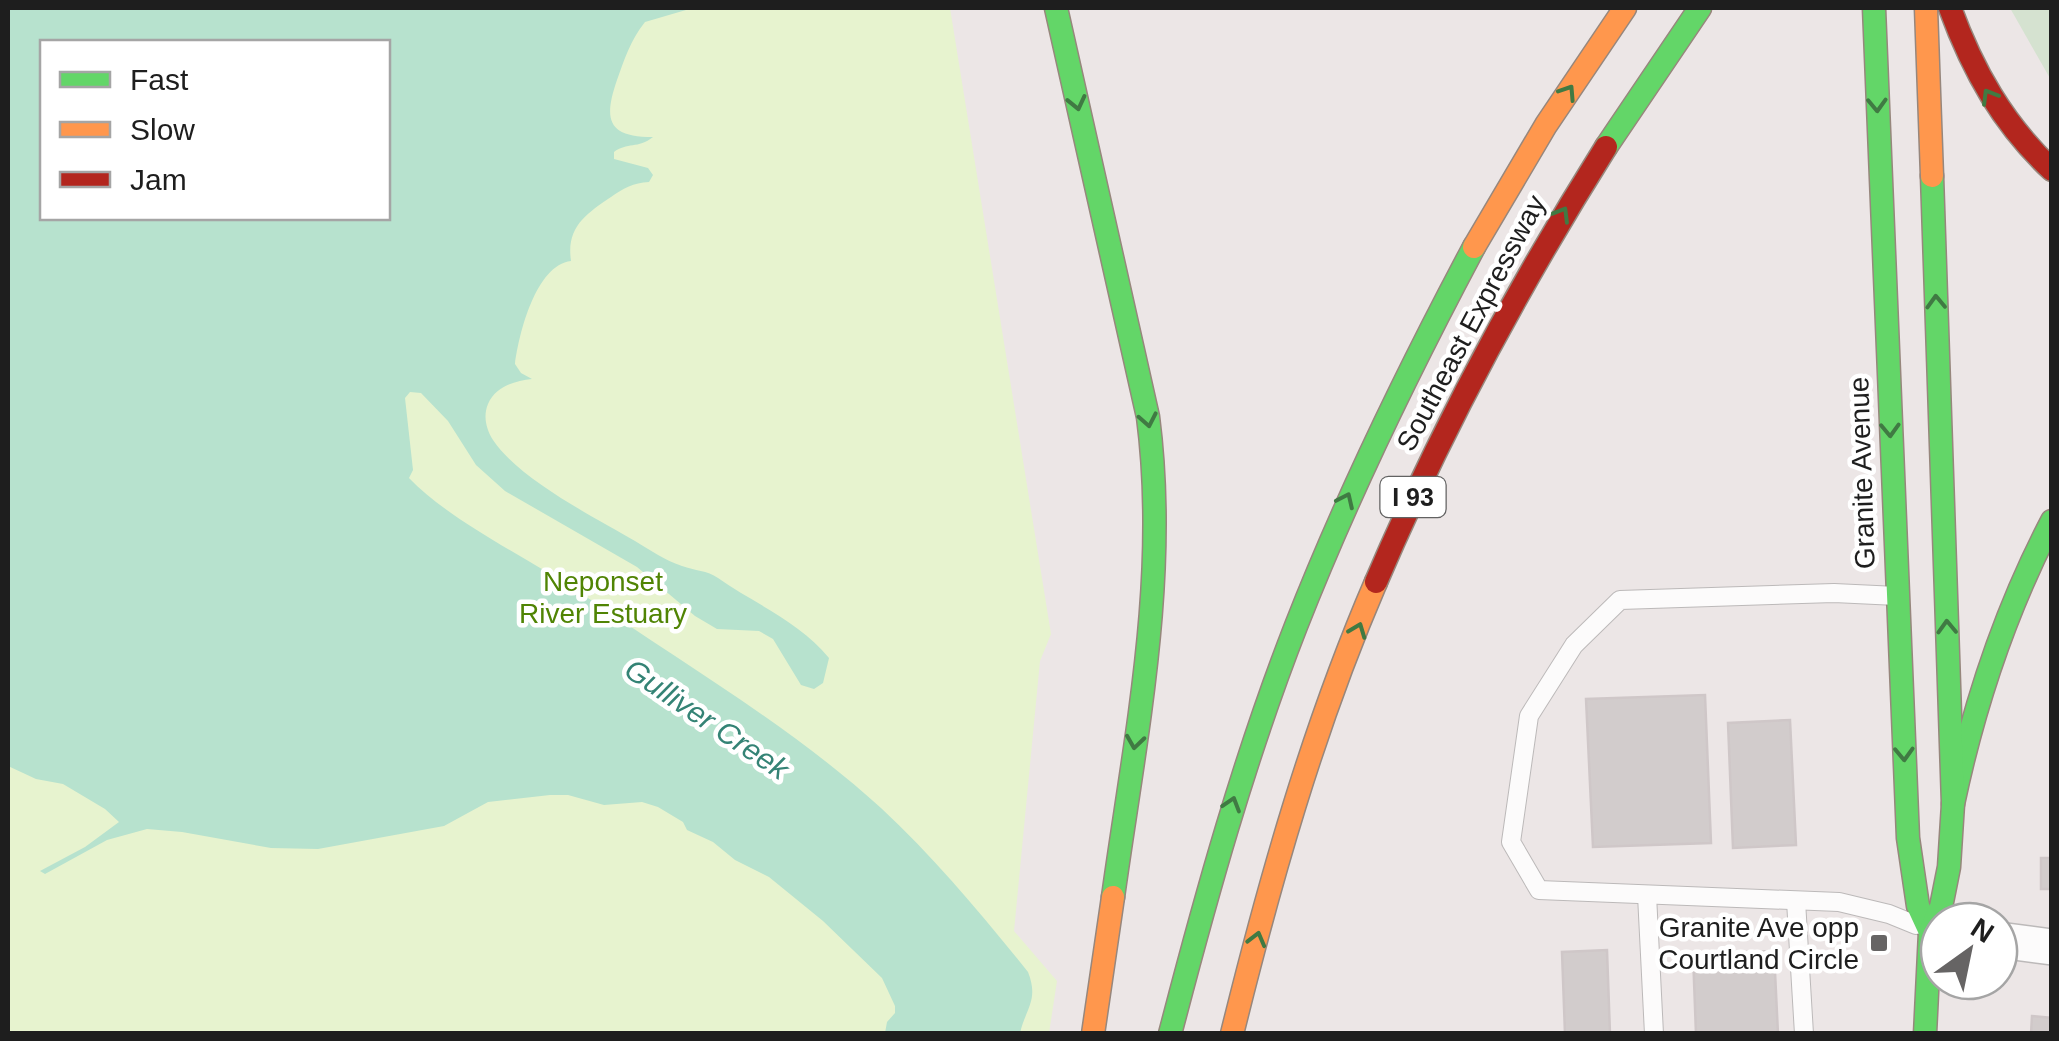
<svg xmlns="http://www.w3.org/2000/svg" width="2059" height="1041" font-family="Arial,sans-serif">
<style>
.wetland{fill:#d5e2d0}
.park{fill:#e7f3cf;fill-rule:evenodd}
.water{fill:#b7e2ce;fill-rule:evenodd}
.building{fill:#d2cccc;stroke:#cfc7c8;stroke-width:2.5}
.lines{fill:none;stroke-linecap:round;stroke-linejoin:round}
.lane-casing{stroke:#bcb9b9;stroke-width:20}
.street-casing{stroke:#bcb9b9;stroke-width:38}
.fast-casing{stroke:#97877d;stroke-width:25}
.slow-casing{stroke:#97877d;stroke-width:25}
.jam-casing{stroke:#97877d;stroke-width:25}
.lane{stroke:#fcfbfb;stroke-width:18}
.street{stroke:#fcfbfb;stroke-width:35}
.fast{stroke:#63d668;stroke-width:22}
.slow{stroke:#ff974d;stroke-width:22}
.jam{stroke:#b3261e;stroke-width:22}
.oneway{stroke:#407a43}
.poi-dot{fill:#666464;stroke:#fff;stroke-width:4}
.labels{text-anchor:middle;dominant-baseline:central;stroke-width:9;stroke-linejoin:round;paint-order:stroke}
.shield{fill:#fff;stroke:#626262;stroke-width:2.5}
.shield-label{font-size:25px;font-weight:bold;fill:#1e1e1e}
.street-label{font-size:28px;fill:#1e1e1e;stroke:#fff}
.park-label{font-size:28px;fill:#508404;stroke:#fff}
.poi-label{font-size:28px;fill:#1e1e1e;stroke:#fff;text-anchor:end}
.water-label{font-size:30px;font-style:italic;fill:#348375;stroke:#fff}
</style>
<rect width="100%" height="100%" fill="#ece6e6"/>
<polygon class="wetland" points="2010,8 2051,8 2051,80"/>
<path class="park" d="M8 8H950L1051 634 1040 661 1014 931 1057 981 1049 1033H8ZM42 42H388V218H42Z"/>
<path class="water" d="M8 8 686 10 645 22C630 41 625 58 617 80 604 118 606 137 653 137 638 149 627 142 614 152V159L648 168 653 175 649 182C633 183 624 188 611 197 586 214 566 227 571 261 536 265 519 333 515 364L521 373 532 379C515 381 496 386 488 404 483 416 486 429 493 440 520 480 594 517 635 541 650 550 666 561 682 566 695 571 707 570 718 578 755 604 800 622 829 658L823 683 814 689 801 685 773 639 759 631 717 629 695 616 637 567 505 491 476 465 448 421 421 393 410 392 405 398 413 470 409 478C451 522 532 560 585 596 684 664 792 727 881 808 934 857 983 916 1028 972 1039 1000 1026 1008 1020 1033H885L887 1022 895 1013V1006L882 978 823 921 769 877 735 860 713 842 687 830 683 822 658 807 642 802 604 805 568 795H550L488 802 444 826 318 849 271 848 182 832 147 829 107 840 45 874 40 871 85 847 119 822 105 809 63 784 36 779 8 766ZM42 42H388V218H42Z"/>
<g class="building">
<polygon points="1705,695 1711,843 1593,847 1586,699"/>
<polygon points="1790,720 1796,845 1733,848 1728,723"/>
<rect x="2041" y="858" width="11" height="31"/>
<polygon points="1607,950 1610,1034 1565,1034 1562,952"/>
<polygon points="1774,951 1778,1034 1696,1034 1693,954"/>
<polygon points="2032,1016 2052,1018 2052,1034 2031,1034"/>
</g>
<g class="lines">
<defs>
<g id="lane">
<polyline points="1897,596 1834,593 1620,600 1574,645 1529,716 1511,842 1539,890 1839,902 1889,914 1916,925"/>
<polyline points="1647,895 1654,1034"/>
<polyline points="1796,901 1804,1034"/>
</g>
<polyline id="street" points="1999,940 2052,947"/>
<g id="fast">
<path d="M1056 8 1148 417C1169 578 1135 738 1113 897"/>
<polyline points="1874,8 1908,838 1918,906 1930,932"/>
<polyline points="1606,147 1700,8"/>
<path d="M1953 804C1974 704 2005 611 2052 521"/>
<path d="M1170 1034C1206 896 1244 759 1296 626 1347 496 1408 371 1474 247"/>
<polyline points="1925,1034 1930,932 1941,907 1949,867 1953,804 1932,176"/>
</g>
<g id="slow">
<polyline points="1926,8 1932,176"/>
<polyline points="1474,247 1546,125 1625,8"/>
<polyline points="1093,1034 1113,897"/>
<path d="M1232 1034C1270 880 1313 728 1376 582"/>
</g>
<g id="jam">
<path d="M1950 8C1973 71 2003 124 2052 170"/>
<path d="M1376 582C1441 430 1518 287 1606 147"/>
</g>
</defs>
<use href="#lane" class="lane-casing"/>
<use href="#street" class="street-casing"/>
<use href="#fast" class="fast-casing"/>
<use href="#slow" class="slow-casing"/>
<use href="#jam" class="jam-casing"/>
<use href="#lane" class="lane"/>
<use href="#street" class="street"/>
<use href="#fast" class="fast"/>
<use href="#slow" class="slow"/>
<use href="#jam" class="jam"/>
</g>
<defs><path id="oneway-chevron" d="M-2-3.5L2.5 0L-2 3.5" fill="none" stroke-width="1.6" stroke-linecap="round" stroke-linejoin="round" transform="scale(2.5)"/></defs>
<g class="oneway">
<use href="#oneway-chevron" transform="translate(1568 92) rotate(-57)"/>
<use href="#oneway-chevron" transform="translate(1989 96) rotate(-121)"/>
<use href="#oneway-chevron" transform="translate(1077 103) rotate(77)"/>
<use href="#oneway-chevron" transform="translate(1877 105) rotate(88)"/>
<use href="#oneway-chevron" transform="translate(1562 214) rotate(-59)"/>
<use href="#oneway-chevron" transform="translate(1936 302) rotate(-92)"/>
<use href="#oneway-chevron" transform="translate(1148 420) rotate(79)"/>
<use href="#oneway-chevron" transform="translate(1890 430) rotate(88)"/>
<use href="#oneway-chevron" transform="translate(1346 500) rotate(-65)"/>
<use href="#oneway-chevron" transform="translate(1947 627) rotate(-92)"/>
<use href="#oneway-chevron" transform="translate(1358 630) rotate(-69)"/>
<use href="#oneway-chevron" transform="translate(1135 742) rotate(98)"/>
<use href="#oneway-chevron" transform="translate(1904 754) rotate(88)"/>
<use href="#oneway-chevron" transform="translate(1232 804) rotate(-73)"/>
<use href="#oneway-chevron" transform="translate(1257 939) rotate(-75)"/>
</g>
<rect class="poi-dot" x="1869" y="933" width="20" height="20" rx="5"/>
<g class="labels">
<rect class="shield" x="1380.5" y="477" width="65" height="40" rx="8"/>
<g class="shield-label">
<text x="1413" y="497">I 93</text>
</g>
<g class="street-label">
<text transform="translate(1471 323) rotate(-62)">Southeast Expressway</text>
<text transform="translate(1862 473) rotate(-92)">Granite Avenue</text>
</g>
<g class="park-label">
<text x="603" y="581">Neponset<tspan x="603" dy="32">River Estuary</tspan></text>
</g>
<g class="poi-label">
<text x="1859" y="927">Granite Ave opp<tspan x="1859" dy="32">Courtland Circle</tspan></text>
</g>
<g class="water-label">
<text transform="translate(707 719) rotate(34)">Gulliver Creek</text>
</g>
</g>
<rect width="2059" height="1041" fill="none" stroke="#1e1e1e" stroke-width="20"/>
<rect x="40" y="40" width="350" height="180" fill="#ffffff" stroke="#a5a5a5" stroke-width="2.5"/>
<rect x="60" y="72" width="50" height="15" fill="#63d668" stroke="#a5a5a5" stroke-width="2.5"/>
<text x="130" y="90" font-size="30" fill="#1e1e1e">Fast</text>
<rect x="60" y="122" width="50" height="15" fill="#ff974d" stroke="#a5a5a5" stroke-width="2.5"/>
<text x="130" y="140" font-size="30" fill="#1e1e1e">Slow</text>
<rect x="60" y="172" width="50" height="15" fill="#b3261e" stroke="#a5a5a5" stroke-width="2.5"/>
<text x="130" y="190" font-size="30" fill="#1e1e1e">Jam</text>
<g transform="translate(1969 951) rotate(33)"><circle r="48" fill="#ffffff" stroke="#a5a5a5" stroke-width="2.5"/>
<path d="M0-8L18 38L0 25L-18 38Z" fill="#666464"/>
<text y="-15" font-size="28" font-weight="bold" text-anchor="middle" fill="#1e1e1e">N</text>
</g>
</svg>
